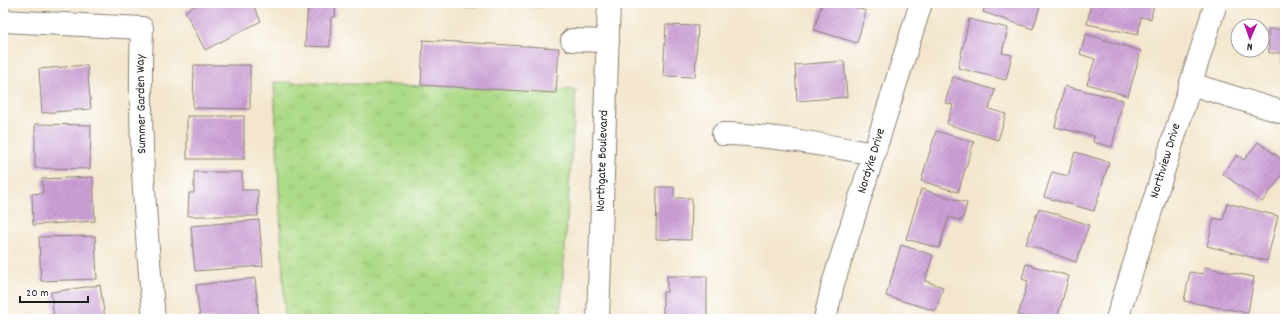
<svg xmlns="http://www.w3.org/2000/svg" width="1288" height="322" font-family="Dekko,sans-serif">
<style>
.grass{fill:url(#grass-tufts);stroke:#647b51}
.building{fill:url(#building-hatch)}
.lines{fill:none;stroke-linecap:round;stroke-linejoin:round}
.minor-casing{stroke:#888174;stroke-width:24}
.major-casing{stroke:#888174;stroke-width:24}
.minor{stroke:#fff;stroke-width:22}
.major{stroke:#fff;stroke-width:22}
.labels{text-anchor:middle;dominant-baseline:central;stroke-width:3;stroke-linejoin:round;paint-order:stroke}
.street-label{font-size:13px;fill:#1c1c1c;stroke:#fff}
</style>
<defs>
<pattern id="grass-tufts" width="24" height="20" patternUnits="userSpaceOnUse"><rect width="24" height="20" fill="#adda86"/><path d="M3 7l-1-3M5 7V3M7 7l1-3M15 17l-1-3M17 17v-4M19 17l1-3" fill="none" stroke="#94ba73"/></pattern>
<pattern id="building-hatch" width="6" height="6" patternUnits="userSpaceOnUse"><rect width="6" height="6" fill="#cca0d6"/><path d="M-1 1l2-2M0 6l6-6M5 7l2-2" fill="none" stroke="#af89b7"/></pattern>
</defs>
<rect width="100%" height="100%" fill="#fff"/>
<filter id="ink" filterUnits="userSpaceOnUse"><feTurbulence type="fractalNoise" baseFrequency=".025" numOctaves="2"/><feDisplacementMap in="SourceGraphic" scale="8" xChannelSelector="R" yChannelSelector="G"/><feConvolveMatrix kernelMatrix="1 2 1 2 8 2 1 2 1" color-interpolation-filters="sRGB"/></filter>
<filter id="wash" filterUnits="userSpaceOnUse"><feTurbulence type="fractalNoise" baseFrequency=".012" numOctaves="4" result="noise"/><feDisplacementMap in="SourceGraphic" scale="16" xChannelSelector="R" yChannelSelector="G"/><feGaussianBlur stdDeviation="0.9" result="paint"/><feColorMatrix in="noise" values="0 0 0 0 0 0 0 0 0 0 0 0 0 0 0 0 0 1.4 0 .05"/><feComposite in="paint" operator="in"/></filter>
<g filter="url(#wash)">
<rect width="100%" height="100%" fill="#f3e6cc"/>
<g class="grass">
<polygon points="453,3 543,3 543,7 478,4 477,6 464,6 464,3"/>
<polygon points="274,82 576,90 560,319 285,319"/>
</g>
<g id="blocks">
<g class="building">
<polygon points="200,3 256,3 257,5 254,7 261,21 205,50 185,11"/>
<polygon points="308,3 336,3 335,17 331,17 330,47 305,46"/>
<polygon points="822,3 858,3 856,8 866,11 857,43 814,30"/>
<polygon points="986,3 1041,3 1033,29 983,12"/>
<polygon points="1091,3 1154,3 1151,19 1141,17 1138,35 1087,24"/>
<polygon points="969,19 1008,28 1002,53 1012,55 1006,80 958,68"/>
<polygon points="666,25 698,26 695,77 663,76"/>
<polygon points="1268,29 1285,29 1285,76 1282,76 1281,53 1269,53"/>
<polygon points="1086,34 1141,51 1128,96 1087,84 1095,59 1080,54"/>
<polygon points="423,40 559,48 556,93 421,85"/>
<polygon points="844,61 847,97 797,101 795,65"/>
<polygon points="87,65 91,109 42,113 39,69"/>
<polygon points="194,65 250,65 250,109 193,108"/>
<polygon points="953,77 995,90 989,109 1006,114 998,140 947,124 953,105 945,103"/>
<polygon points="1065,86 1123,100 1112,147 1093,142 1094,136 1055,127"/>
<rect x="187" y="116" width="57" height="43"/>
<polygon points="35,124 91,125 90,169 35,168"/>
<polygon points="936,131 974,142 958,192 921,181"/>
<polygon points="1258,142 1285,162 1285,171 1262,202 1223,174 1237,155 1244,160"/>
<polygon points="1075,152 1109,162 1094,211 1044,197 1052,172 1068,176"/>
<polygon points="194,172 242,172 242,190 258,190 258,216 188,216 189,193 194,193"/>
<polygon points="93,177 95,221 33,225 32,194 43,193 42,179"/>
<polygon points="657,187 674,187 674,198 692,198 691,240 656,239"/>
<polygon points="921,189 967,203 962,221 949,217 939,248 906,239"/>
<polygon points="1227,203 1278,216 1267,261 1207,246 1214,218 1223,220"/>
<polygon points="1039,208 1089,225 1076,262 1026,244"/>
<polygon points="259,220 263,266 195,271 191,226"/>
<polygon points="95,236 97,279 41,281 39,237"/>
<polygon points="901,245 933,255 925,281 943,287 936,311 886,296"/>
<polygon points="1026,264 1069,276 1057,319 1034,319 1018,315 1028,281 1022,279"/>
<polygon points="1205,267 1254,277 1248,313 1184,301 1190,272 1203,274"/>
<polygon points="667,276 707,276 707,319 663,319 663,292 667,292"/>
<polygon points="255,278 259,319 200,319 196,285"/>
<polygon points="100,285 105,319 54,319 51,292"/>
<polygon points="1190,316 1199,318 1199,319 1189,319"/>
</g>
</g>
</g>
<g filter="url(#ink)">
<use href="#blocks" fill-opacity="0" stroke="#888174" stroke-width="1"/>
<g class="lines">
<defs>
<g id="minor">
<path d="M3 21 142 28C138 125 145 222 154 319"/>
<polyline points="572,40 608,41"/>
<polyline points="1191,84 1285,113"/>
<path d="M723 134C775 135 823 145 874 154"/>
<polyline points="825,319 833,284 921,3"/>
<polyline points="1117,319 1216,3"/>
</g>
<polyline id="major" points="598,319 609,3"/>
</defs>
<use href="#minor" class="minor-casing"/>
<use href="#major" class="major-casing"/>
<use href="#minor" class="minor"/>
<use href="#major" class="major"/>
</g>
</g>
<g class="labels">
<g class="street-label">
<text transform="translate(142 104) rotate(-91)">Summer Garden Way</text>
<text transform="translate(603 161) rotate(-88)">Northgate Boulevard</text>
<text transform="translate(872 161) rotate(-73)">Nordyke Drive</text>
<text transform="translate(1166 161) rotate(-73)">Northview Drive</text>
</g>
</g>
<rect width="1288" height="322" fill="none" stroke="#fff" stroke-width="16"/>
<g transform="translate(1250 38) rotate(182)"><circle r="19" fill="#ffffff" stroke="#a4a4a4"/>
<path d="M0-3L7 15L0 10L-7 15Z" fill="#b5179e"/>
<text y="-6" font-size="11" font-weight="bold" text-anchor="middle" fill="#1c1c1c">N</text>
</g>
<path d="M20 296v6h68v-6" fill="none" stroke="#1c1c1c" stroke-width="2"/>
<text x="26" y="296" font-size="12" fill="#1c1c1c" stroke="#ffffff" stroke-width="3" paint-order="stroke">20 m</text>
</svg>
